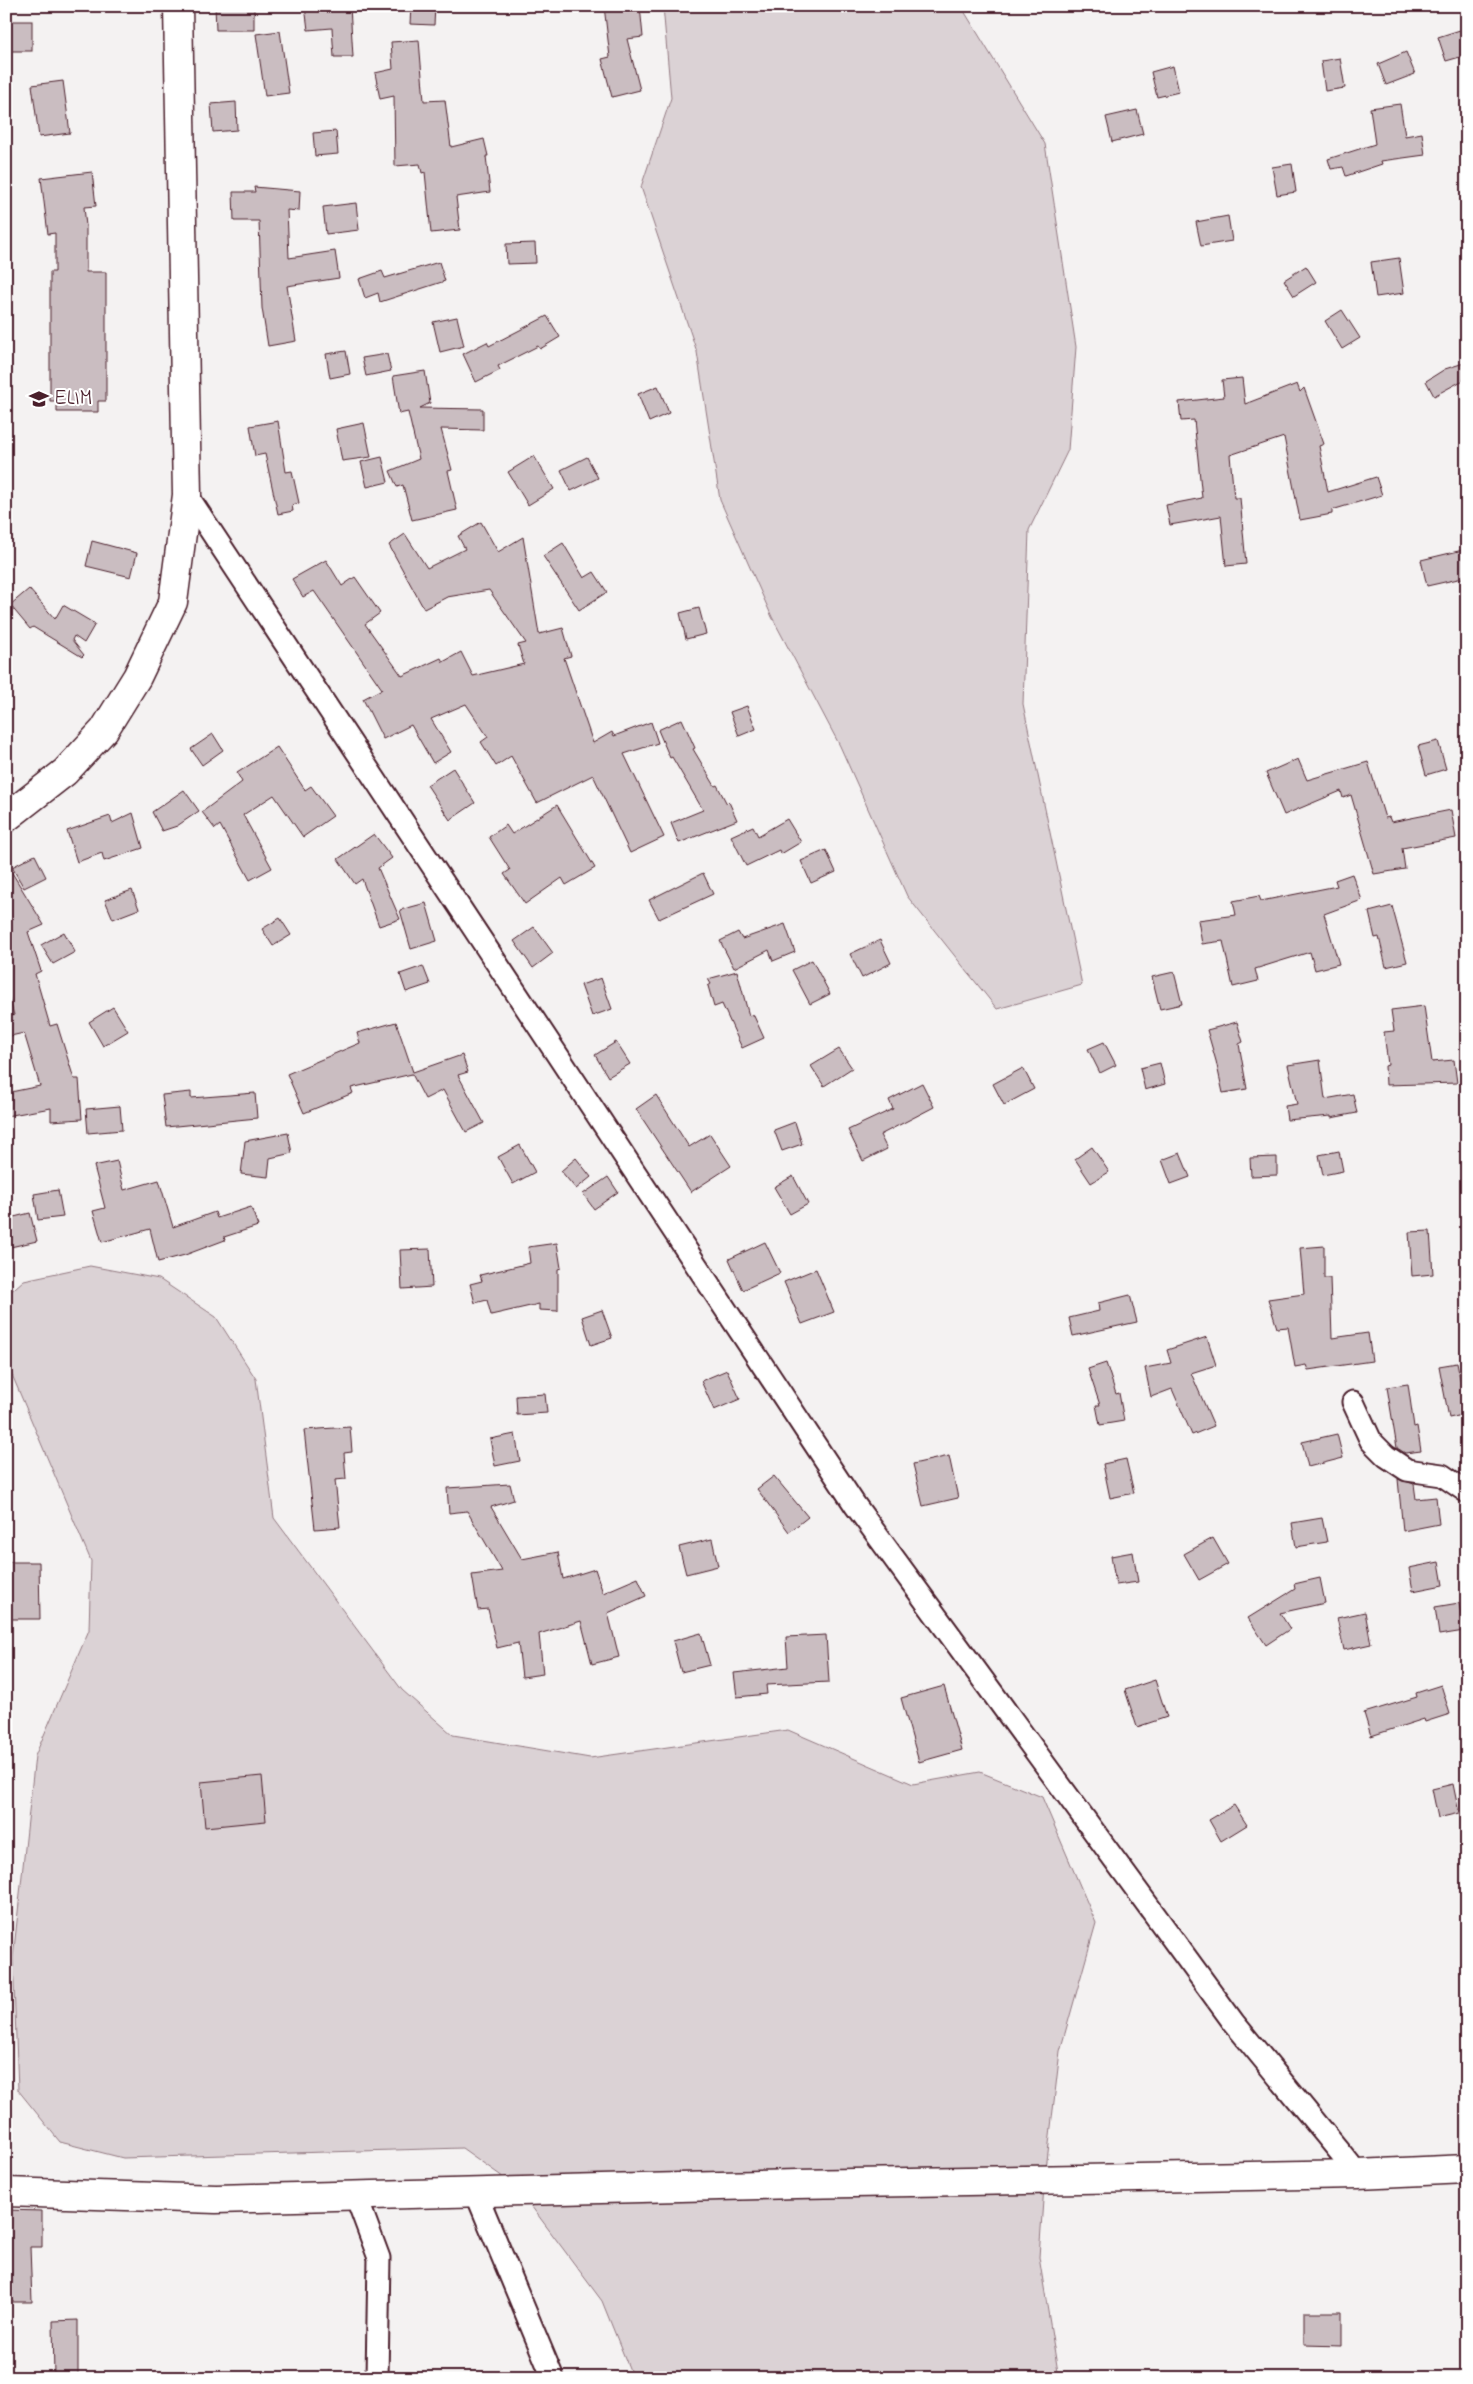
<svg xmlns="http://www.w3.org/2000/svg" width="1473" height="2384" font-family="'Indie Flower',sans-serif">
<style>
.green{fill:#dbd2d5;stroke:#927880}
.building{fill:#cabdc1;stroke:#4a1f2b}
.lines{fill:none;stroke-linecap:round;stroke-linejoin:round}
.street-casing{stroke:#4a1f2b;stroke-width:25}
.secondary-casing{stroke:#4a1f2b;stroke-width:31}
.street{stroke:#fff;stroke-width:21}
.secondary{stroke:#fff;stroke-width:28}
.labels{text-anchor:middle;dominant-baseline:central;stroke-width:4;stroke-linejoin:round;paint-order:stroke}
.poi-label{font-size:21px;fill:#4a1f2b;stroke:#fff;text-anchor:start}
</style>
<rect width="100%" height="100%" fill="#f4f2f2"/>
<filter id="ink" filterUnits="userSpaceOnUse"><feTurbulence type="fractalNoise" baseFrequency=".02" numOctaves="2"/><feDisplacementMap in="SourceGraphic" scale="10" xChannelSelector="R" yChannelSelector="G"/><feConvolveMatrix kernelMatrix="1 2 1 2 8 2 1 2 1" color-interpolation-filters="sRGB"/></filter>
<g filter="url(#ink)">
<g class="green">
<polygon points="663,6 961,6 1045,144 1076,347 1068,450 1029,530 1023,704 1082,985 997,1009 907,896 840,746 772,617 720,500 697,352 641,187 671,98"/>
<polygon points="90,1266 159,1279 216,1317 256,1379 274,1518 402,1690 453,1735 590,1758 788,1730 913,1784 980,1772 1042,1797 1096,1923 1060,2051 1044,2186 1039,2257 1059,2378 633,2378 602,2301 517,2187 462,2148 123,2158 60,2142 18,2090 13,1958 35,1756 89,1630 91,1561 10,1370 6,1352 6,1296 24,1280"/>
</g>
<g class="building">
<polygon points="215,6 254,6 254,30 216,30"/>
<polygon points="305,6 350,6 353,57 334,57 332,28 308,30"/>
<polygon points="411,6 435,6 434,25 410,24"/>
<polygon points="604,6 640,6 643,37 627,39 640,90 612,97 602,59 610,57"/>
<rect x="11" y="21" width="21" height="30"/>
<polygon points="1460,30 1467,55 1446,61 1438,37"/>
<polygon points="280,31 289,93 265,96 256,34"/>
<polygon points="419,40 424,101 445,100 451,147 484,139 488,156 486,156 490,192 456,197 460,230 431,233 425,172 422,173 420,164 395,166 394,96 380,99 375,73 393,69 391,42"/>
<polygon points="1406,52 1415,74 1386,85 1378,64"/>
<polygon points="1340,58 1345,88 1325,91 1321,61"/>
<polygon points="1173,66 1179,92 1157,97 1151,72"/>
<polygon points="63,81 70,133 39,137 32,85"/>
<polygon points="236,102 237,130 213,132 211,104"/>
<polygon points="1400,104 1405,136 1422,133 1425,155 1381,161 1382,164 1346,176 1343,167 1331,169 1328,159 1375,144 1370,108"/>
<polygon points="1137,110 1143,134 1112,142 1106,117"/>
<polygon points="336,131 338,154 315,156 313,133"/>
<polygon points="1292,164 1296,192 1277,195 1272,167"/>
<polygon points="92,172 96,206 84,207 86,226 86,272 106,272 106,401 98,401 98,412 57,412 57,401 50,401 50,272 55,272 55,233 48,234 41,178"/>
<polygon points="254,187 300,191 299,211 287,210 289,258 335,251 339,278 287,286 296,341 268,346 262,308 259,221 234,221 233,192 255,192"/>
<polygon points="356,203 359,230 326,234 323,207"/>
<polygon points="1228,216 1232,241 1201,246 1196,222"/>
<polygon points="535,243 536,263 507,264 506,244"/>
<polygon points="1399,258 1404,293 1376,297 1371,262"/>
<polygon points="439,262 445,281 380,302 378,293 365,298 359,279 382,271 385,278"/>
<polygon points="1306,266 1316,282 1294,296 1284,280"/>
<polygon points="1342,310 1360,338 1342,349 1325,321"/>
<polygon points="547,316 560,337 540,349 538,346 498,366 500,370 476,382 463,354 487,342 489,346"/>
<polygon points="457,317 464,346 440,352 433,322"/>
<polygon points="346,351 350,374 330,378 326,354"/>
<polygon points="387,354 391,371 366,376 362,358"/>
<polygon points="1467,362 1467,378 1434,396 1426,381 1445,369"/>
<polygon points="425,371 430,403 420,408 483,409 483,430 441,429 452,470 448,471 457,510 412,520 403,485 397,487 390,471 419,459 408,412 399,414 393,376"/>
<polygon points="1242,378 1245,404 1297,384 1300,392 1304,388 1324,444 1319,446 1328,492 1376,477 1382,495 1332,510 1332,514 1300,520 1284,437 1230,455 1234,498 1240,498 1246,564 1226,566 1221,516 1170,525 1166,505 1202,498 1194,420 1181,421 1179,402 1224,397 1222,380"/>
<polygon points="658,386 669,413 649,422 638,394"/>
<polygon points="278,421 286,472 292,471 299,503 292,505 293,511 278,514 265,454 255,456 250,426"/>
<polygon points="364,423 371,457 342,461 336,429"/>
<polygon points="534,456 554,489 528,505 508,472"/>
<polygon points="382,457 388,482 367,487 361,462"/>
<polygon points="587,457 598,478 571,491 561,470"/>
<polygon points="481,522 498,552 523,537 539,634 563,628 571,656 564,658 593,743 612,732 614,736 651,722 658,743 624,754 664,837 630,853 593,775 537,803 511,756 496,766 481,742 488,737 466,704 431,719 451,752 433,763 411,725 383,739 363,699 382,689 314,591 303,597 292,579 326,560 342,586 355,577 380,613 365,624 402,676 441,658 443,662 461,652 473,676 524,664 518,645 526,643 489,590 447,597 424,609 389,545 405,534 427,568 465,549 458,536"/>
<polygon points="92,541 137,553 131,577 86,566"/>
<polygon points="563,543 584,578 594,572 607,592 579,610 543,556"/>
<polygon points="1467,549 1467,577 1427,586 1421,560"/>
<polygon points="29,589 55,619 63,605 95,624 84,643 74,636 72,640 84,655 82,657 33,627 30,629 10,605"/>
<polygon points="699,608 706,634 686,639 680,613"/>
<polygon points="747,706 756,729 739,736 730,712"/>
<polygon points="682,719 695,748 693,749 715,786 717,785 727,804 729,802 737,820 679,843 671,823 703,810 672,757 670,758 658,730"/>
<polygon points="213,734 223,750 202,765 191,749"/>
<polygon points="1438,741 1446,769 1426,775 1418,746"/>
<polygon points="277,747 305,790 311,786 333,816 303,837 274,795 243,815 272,868 250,880 220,825 215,829 202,812 242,782 237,773"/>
<polygon points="1298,759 1307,780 1368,762 1385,818 1389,817 1391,822 1451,810 1456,838 1402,848 1405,869 1374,874 1351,795 1343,798 1341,791 1284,815 1266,773"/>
<polygon points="453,768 475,803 450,820 427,785"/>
<polygon points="184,790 199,811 177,826 162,831 152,812"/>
<polygon points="557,805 595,868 566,885 562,878 525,904 504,874 510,870 489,837 506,825 512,834"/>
<polygon points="133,813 143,848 104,861 102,853 77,862 67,831 110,816 112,823"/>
<polygon points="787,819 801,842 781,854 779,850 746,866 731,836 753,826 758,836"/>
<polygon points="374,834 392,858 378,868 400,919 379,926 362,879 355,884 338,859"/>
<polygon points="826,850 836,872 811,883 801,861"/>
<polygon points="35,855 46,877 24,888 12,867"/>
<polygon points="6,863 44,925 28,932 41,971 35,974 50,1026 57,1024 74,1079 79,1079 82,1119 51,1121 51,1108 6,1116 6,1093 40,1086 24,1033 6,1037 6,1017 14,1015 6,988"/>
<polygon points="703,873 713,894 659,919 649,900"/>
<polygon points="1352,874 1362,900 1324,914 1339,964 1315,970 1310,952 1255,969 1258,981 1233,987 1223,941 1202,944 1198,920 1236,915 1233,901 1259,896 1261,901 1337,886 1335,880"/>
<polygon points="132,890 139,909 113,919 105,900"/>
<polygon points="426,903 437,941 411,949 400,910"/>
<polygon points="1392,906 1407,962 1386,967 1379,937 1375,938 1369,912"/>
<polygon points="280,918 291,935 273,946 262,929"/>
<polygon points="785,924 795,952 773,961 769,950 734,968 720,941 738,932 742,939"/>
<polygon points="534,927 553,953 533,968 514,941"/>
<polygon points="64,932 75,952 53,964 41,945"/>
<polygon points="880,940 891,963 862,978 850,954"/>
<polygon points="812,960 830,994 810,1004 792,970"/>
<polygon points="423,966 430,984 406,992 400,974"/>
<polygon points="737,971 749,1016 753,1014 764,1038 742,1048 722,1004 714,1007 708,986 711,984 708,979"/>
<polygon points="1174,972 1182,1004 1160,1009 1152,977"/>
<polygon points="601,978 612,1009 592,1016 581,985"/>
<polygon points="1424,1006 1432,1062 1454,1060 1457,1083 1386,1085 1385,1066 1388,1065 1384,1032 1394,1031 1391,1010"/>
<polygon points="113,1007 128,1031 103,1046 89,1022"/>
<polygon points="396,1022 413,1072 462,1055 468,1072 458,1075 484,1123 466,1132 443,1090 425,1099 412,1074 351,1088 353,1093 304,1113 287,1074 360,1043 357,1033"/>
<polygon points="1237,1022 1243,1042 1239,1044 1247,1089 1223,1093 1216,1061 1207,1030"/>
<polygon points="616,1042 630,1064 608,1077 595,1055"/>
<polygon points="1104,1042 1116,1065 1100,1073 1088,1049"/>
<polygon points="839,1049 852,1068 824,1086 811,1066"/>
<polygon points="1320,1060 1325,1099 1353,1094 1357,1113 1331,1118 1331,1116 1287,1120 1285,1106 1297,1104 1288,1065"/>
<polygon points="1160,1063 1165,1084 1145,1090 1140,1068"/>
<polygon points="1023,1068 1034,1089 1004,1105 993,1084"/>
<polygon points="922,1083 934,1107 880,1135 887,1149 863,1161 848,1130 893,1109 889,1100"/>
<polygon points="191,1092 191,1098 255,1093 257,1118 166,1127 162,1095"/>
<polygon points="656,1095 689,1147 710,1134 731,1166 691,1192 636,1109"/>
<polygon points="120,1106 122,1130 88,1133 86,1109"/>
<polygon points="795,1122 802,1144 782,1151 774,1130"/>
<polygon points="288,1133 292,1153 270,1158 268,1177 241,1174 245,1141"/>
<polygon points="520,1145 535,1172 513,1184 498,1157"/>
<polygon points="1092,1147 1109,1172 1091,1183 1075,1159"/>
<polygon points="1339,1151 1343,1171 1323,1175 1319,1155"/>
<polygon points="1180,1153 1190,1177 1171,1184 1162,1160"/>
<polygon points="1277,1157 1277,1175 1251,1176 1250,1158"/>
<polygon points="576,1158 591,1177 576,1189 561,1171"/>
<polygon points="117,1161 124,1190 159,1180 173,1227 215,1212 217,1218 251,1207 258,1226 224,1237 225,1240 185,1255 158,1262 150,1229 102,1242 93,1211 105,1208 94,1166"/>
<polygon points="793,1176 808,1204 790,1214 774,1187"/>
<polygon points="608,1177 618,1192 594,1209 583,1194"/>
<polygon points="58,1190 63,1217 38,1220 34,1194"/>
<polygon points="30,1213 37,1241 6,1248 6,1219"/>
<polygon points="1430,1231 1433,1274 1412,1276 1409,1232"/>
<polygon points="765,1242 780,1273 743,1290 729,1259"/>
<polygon points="557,1243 561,1268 558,1269 558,1311 539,1310 539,1304 491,1315 487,1300 475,1303 470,1284 482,1281 480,1275 530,1263 528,1247"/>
<polygon points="1324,1246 1324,1278 1330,1278 1332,1338 1368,1333 1372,1361 1308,1370 1306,1365 1295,1367 1288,1327 1277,1328 1268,1299 1304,1294 1300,1248"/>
<polygon points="430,1249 432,1287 402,1289 400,1250"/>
<polygon points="816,1269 834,1312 802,1324 784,1282"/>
<polygon points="1130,1295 1137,1322 1073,1336 1069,1318 1099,1311 1098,1303"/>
<polygon points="602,1310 612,1338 591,1345 582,1317"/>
<polygon points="1207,1337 1216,1365 1191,1373 1214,1426 1192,1435 1172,1389 1151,1397 1145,1368 1171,1363 1167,1350"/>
<polygon points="1106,1363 1116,1394 1119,1393 1124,1421 1100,1425 1096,1405 1100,1405 1088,1369"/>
<polygon points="1457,1363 1462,1389 1467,1388 1467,1414 1449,1418 1439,1366"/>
<polygon points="727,1370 740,1399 714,1410 701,1381"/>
<polygon points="1408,1384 1414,1427 1417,1426 1421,1451 1405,1453 1397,1448 1387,1387"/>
<polygon points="545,1394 547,1413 517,1415 516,1396"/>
<polygon points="350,1427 352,1452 344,1453 346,1479 335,1480 340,1527 315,1529 304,1430"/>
<polygon points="515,1434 520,1461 495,1466 490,1439"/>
<polygon points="1337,1434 1343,1458 1308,1467 1302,1442"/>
<polygon points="949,1456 958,1498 923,1506 913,1464"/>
<polygon points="1126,1459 1134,1493 1110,1498 1103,1464"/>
<polygon points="774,1476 808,1517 789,1532 757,1489"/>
<polygon points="1398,1479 1414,1484 1416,1499 1436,1497 1439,1524 1403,1531"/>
<polygon points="510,1484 514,1500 491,1507 522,1559 558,1552 563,1579 595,1569 603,1593 638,1578 646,1596 608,1613 619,1657 592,1664 581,1621 539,1634 543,1674 522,1677 518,1643 497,1648 488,1609 478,1610 472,1575 502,1571 467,1511 449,1513 447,1488"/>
<polygon points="1322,1518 1327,1542 1296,1547 1292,1523"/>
<polygon points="1213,1538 1228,1564 1199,1580 1184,1554"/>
<polygon points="712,1539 718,1566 686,1574 679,1547"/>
<polygon points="1133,1552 1138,1582 1116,1585 1111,1556"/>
<polygon points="6,1562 39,1562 40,1619 6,1619"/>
<polygon points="1439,1562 1443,1585 1413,1591 1409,1568"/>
<polygon points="1320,1578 1325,1603 1280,1613 1290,1629 1266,1645 1248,1618 1295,1589 1294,1584"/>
<polygon points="1459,1603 1464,1631 1439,1635 1435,1607"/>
<polygon points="1365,1612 1371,1644 1344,1650 1337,1618"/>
<polygon points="701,1633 710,1665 681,1672 673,1641"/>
<polygon points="826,1635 829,1682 766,1685 767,1694 737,1697 734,1673 788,1667 786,1637"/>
<polygon points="1155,1680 1167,1717 1137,1727 1125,1690"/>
<polygon points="1441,1685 1450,1714 1425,1722 1424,1719 1371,1736 1364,1713 1417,1697 1416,1693"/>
<polygon points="944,1686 962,1750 919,1762 901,1698"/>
<polygon points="262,1776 266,1821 205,1827 201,1782"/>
<polygon points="1453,1784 1459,1813 1438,1818 1432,1789"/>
<polygon points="1234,1805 1247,1825 1221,1841 1209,1820"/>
<polygon points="6,2210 42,2211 42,2247 30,2247 32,2302 6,2302"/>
<polygon points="1304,2312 1342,2312 1342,2346 1304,2345"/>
<polygon points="78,2320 78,2377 54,2378 53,2321"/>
</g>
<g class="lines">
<defs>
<g id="street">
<polyline points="187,495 855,1505 1234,2023 1358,2174"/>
<polyline points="1353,1402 1371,1441 1386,1456 1407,1470 1442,1475 1467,1492"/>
<polyline points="476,2193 553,2378"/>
<polyline points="356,2196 379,2258 377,2378"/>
</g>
<g id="secondary">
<polyline points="6,818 65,772 104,730 137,677 173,602 187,495 178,6"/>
<polyline points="6,2192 216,2199 797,2184 1358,2174 1467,2169"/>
</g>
</defs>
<use href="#street" class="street-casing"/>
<use href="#secondary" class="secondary-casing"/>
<use href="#street" class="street"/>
<use href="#secondary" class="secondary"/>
</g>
</g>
<defs>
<symbol id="school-bare" viewBox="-9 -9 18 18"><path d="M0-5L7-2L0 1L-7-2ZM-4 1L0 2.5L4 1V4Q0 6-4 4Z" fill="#4a1f2b" stroke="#fff" stroke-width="2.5" paint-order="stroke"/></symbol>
</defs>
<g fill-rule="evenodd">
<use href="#school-bare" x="25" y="385" width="28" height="28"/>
</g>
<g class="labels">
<g class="poi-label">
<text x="54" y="399">ELIM</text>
</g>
</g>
<rect width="1473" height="2384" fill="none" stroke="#fff" stroke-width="25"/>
<rect x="12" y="12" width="1448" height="2359" fill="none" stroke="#4a1f2b" stroke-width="2" filter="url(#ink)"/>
</svg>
